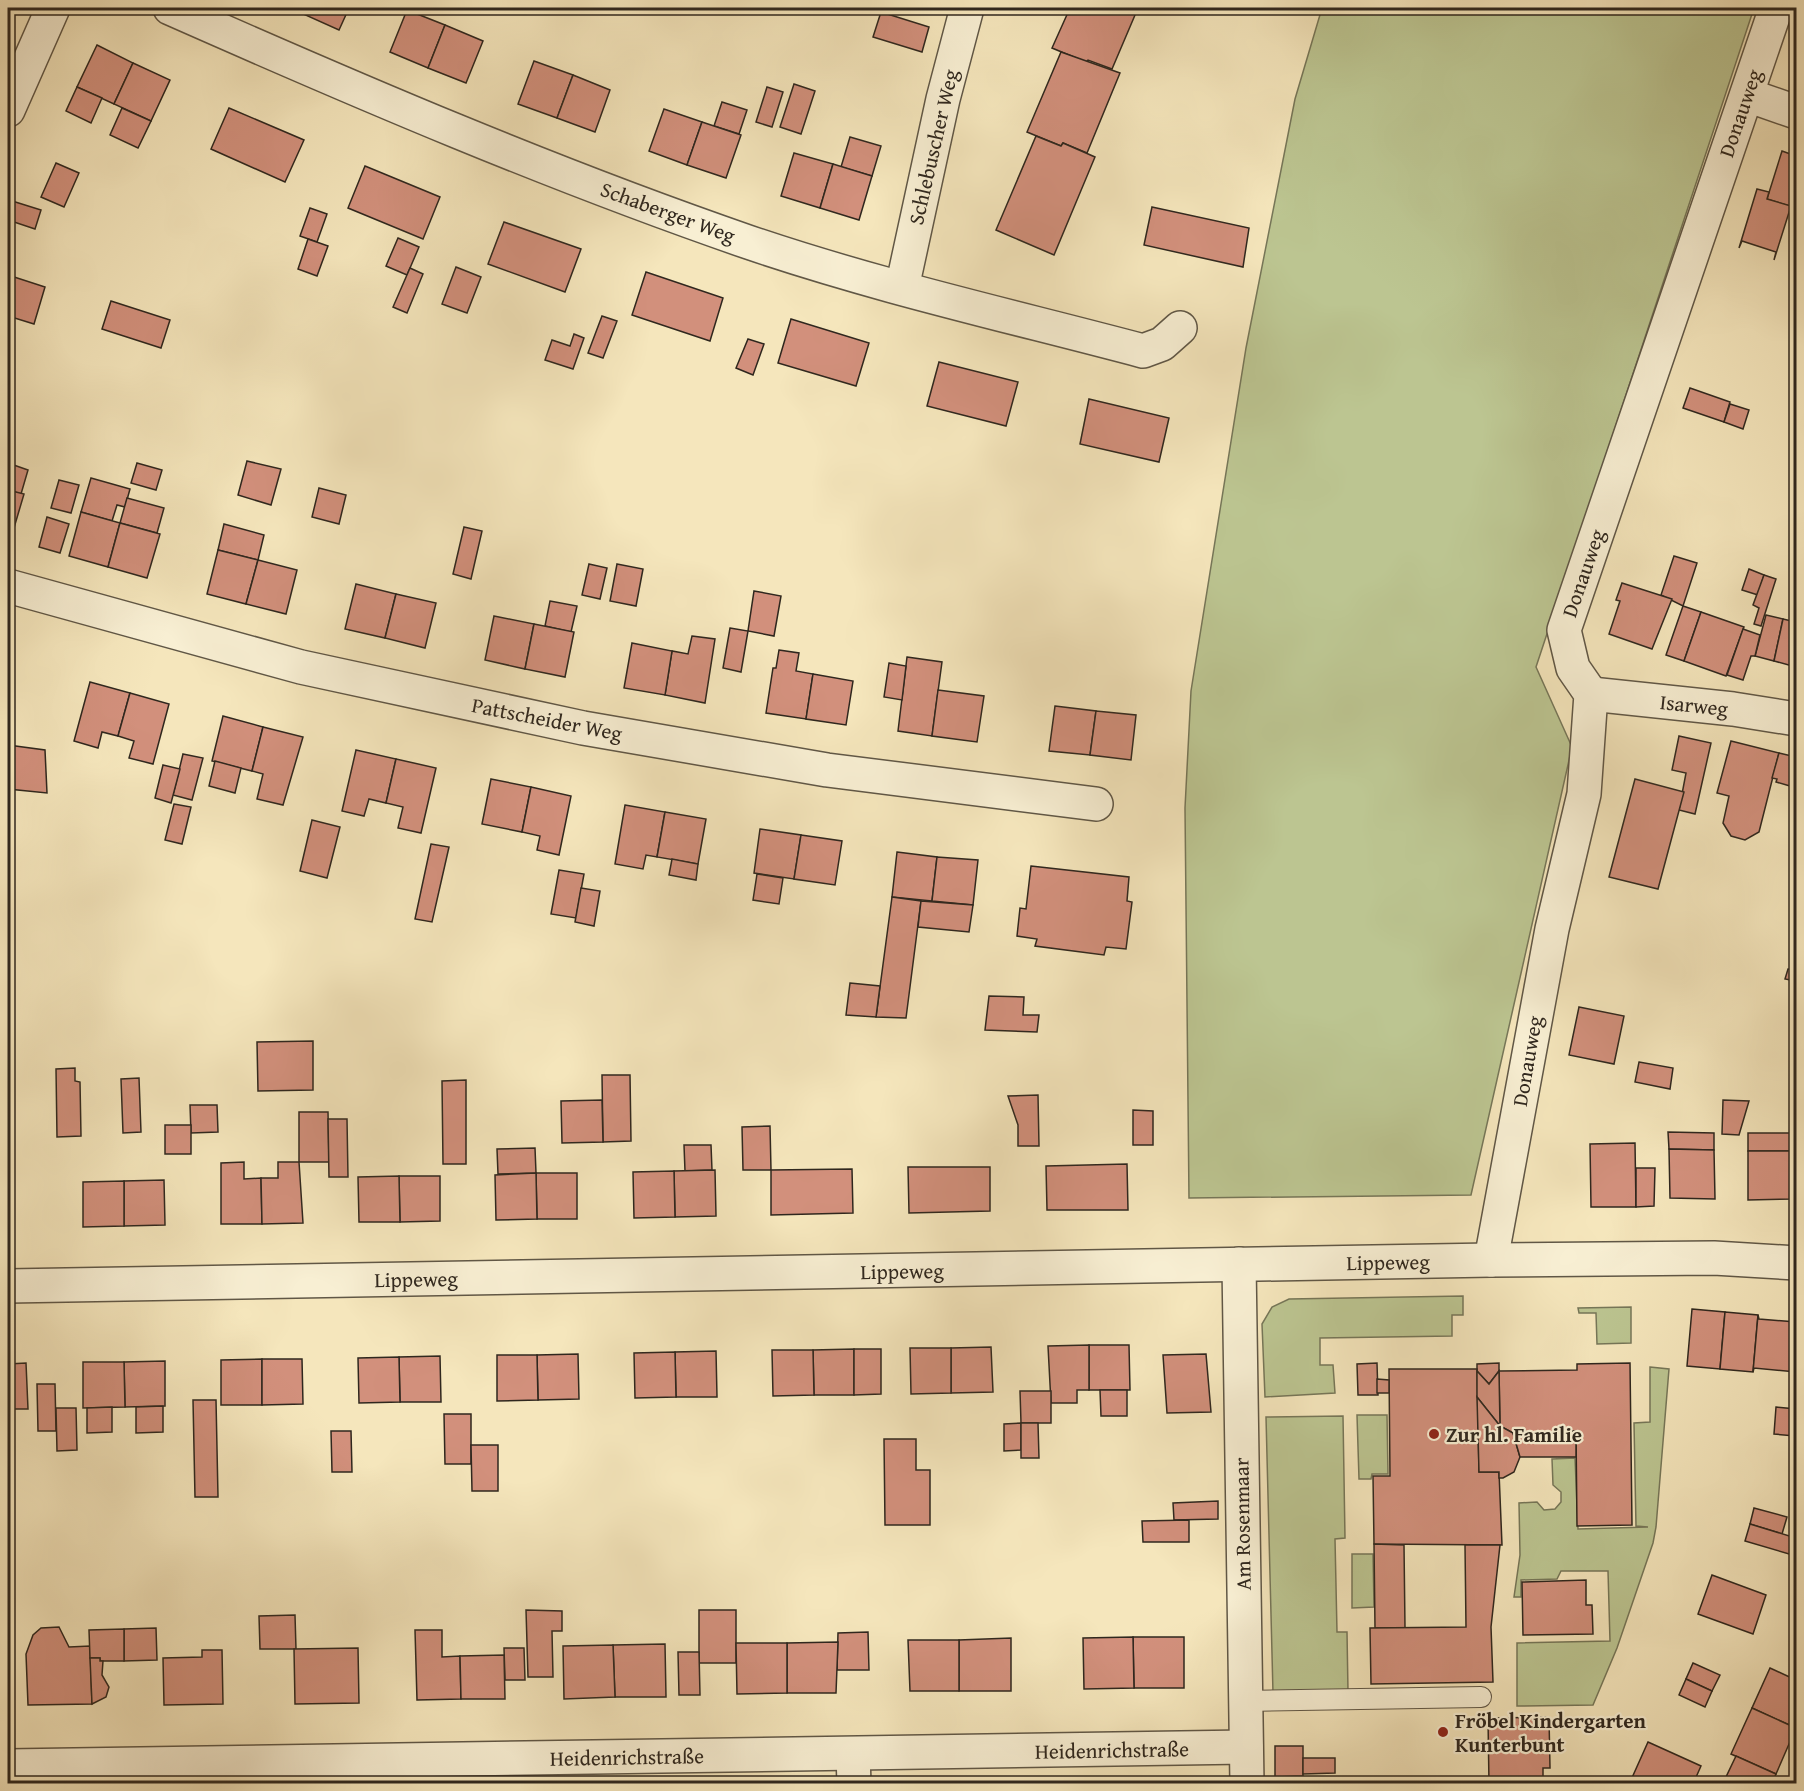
<svg xmlns="http://www.w3.org/2000/svg" width="1804" height="1791" font-family="'Gentium Book Plus',serif">
<style>
.green{fill:#bcc591;stroke:#767658;stroke-width:1.5}
.building{fill:#d2907c;stroke:#2f271e;stroke-width:1.5}
.lines{fill:none;stroke-linecap:round;stroke-linejoin:round}
.service-casing{stroke:#605746;stroke-width:22}
.minor-casing{stroke:#605746;stroke-width:36}
.service{stroke:#f8efd3;stroke-width:20}
.minor{stroke:#f8efd3;stroke-width:33}
.poi-dot{fill:#8f2418;stroke:#f8efd3;stroke-width:2}
.labels{text-anchor:middle;dominant-baseline:central;stroke-width:4.5;stroke-linejoin:round;paint-order:stroke}
.street-label{font-size:21px;fill:#2f271e;stroke:#f8efd3}
.poi-label{font-size:21px;font-weight:bold;fill:#2f271e;stroke:#f8efd3;text-anchor:start}
</style>
<rect width="100%" height="100%" fill="#f5e6bc"/>
<filter id="stains"><feTurbulence type="fractalNoise" baseFrequency=".00333" numOctaves="4"/><feColorMatrix values="0 0 0 0 .2 0 0 0 0 .09 0 0 0 0 .02 0 0 0 .5 -.17"/></filter>
<radialGradient id="worn" r=".72"><stop offset=".6" stop-color="#630" stop-opacity="0"/><stop offset="1" stop-color="#630" stop-opacity=".3"/></radialGradient>
<g class="green">
<polygon points="1322,8 1754,8 1536,667 1572,747 1471,1195 1189,1198 1185,808 1191,691 1246,348 1295,99"/>
<polygon points="1463,1296 1463,1315 1452,1315 1452,1336 1320,1338 1320,1365 1333,1365 1335,1393 1265,1397 1262,1324 1272,1307 1289,1299"/>
<polygon points="1631,1307 1631,1343 1597,1344 1596,1313 1579,1313 1578,1308"/>
<polygon points="1650,1367 1669,1369 1656,1527 1653,1543 1617,1648 1593,1705 1517,1706 1517,1643 1610,1641 1608,1571 1561,1571 1557,1579 1521,1580 1521,1597 1514,1597 1520,1555 1519,1503 1537,1502 1544,1510 1555,1509 1561,1502 1561,1492 1553,1485 1552,1459 1575,1458 1578,1529 1648,1527 1636,1526 1634,1423 1650,1422"/>
<polygon points="1357,1415 1387,1415 1388,1474 1372,1474 1371,1479 1359,1479"/>
<polygon points="1343,1416 1345,1538 1335,1539 1337,1632 1347,1632 1348,1691 1273,1693 1266,1417"/>
<polygon points="1352,1554 1373,1554 1374,1607 1352,1608"/>
</g>
<g class="building">
<polygon points="288,8 304,8 301,13"/>
<polygon points="304,8 349,8 339,30 301,13"/>
<polygon points="1070,8 1138,8 1112,69 1088,60 1086,62 1052,48"/>
<polygon points="407,10 445,25 428,68 390,52"/>
<polygon points="881,12 929,27 922,52 873,37"/>
<polygon points="445,25 483,41 466,83 428,68"/>
<polygon points="97,45 133,63 114,104 77,87"/>
<polygon points="1061,52 1120,73 1087,153 1063,143 1061,146 1027,132"/>
<polygon points="534,61 573,75 557,118 518,104"/>
<polygon points="133,63 170,80 151,121 114,104"/>
<polygon points="573,75 610,90 595,132 557,118"/>
<polygon points="794,84 815,91 801,134 780,127"/>
<polygon points="77,87 102,98 91,123 66,111"/>
<polygon points="767,87 783,92 772,127 756,122"/>
<polygon points="722,102 747,110 739,134 714,126"/>
<polygon points="122,108 151,121 138,148 110,135"/>
<polygon points="229,108 304,140 285,182 211,149"/>
<polygon points="664,109 702,122 687,165 649,151"/>
<polygon points="702,122 741,135 726,178 687,165"/>
<polygon points="1036,136 1061,146 1063,143 1095,157 1054,255 996,230"/>
<polygon points="850,137 881,146 872,176 841,167"/>
<polygon points="1782,151 1796,156 1796,208 1767,199"/>
<polygon points="794,153 833,164 820,208 781,196"/>
<polygon points="56,163 79,173 64,207 41,197"/>
<polygon points="833,164 872,176 859,220 820,208"/>
<polygon points="365,166 440,197 423,239 348,208"/>
<polygon points="1757,189 1769,192 1767,199 1791,206 1774,260 1776,252 1742,241 1739,248"/>
<polygon points="9,200 41,210 35,229 8,220"/>
<polygon points="1152,207 1249,228 1243,267 1144,245"/>
<polygon points="310,208 327,214 317,242 300,236"/>
<polygon points="504,222 581,249 565,292 488,264"/>
<polygon points="398,238 419,247 407,275 386,266"/>
<polygon points="308,239 328,246 317,276 298,269"/>
<polygon points="456,267 481,277 467,313 442,304"/>
<polygon points="410,268 423,274 407,313 393,307"/>
<polygon points="646,272 723,298 710,341 632,315"/>
<polygon points="8,275 45,287 34,324 8,316"/>
<polygon points="111,301 170,320 161,348 102,329"/>
<polygon points="602,316 617,321 603,358 588,353"/>
<polygon points="791,319 869,343 856,386 778,363"/>
<polygon points="574,334 584,338 573,369 545,360 552,340 570,346"/>
<polygon points="748,339 764,344 753,375 736,368"/>
<polygon points="939,362 1018,382 1006,426 927,406"/>
<polygon points="1690,388 1730,402 1724,422 1683,408"/>
<polygon points="1089,399 1169,418 1159,462 1080,444"/>
<polygon points="1730,404 1749,410 1743,429 1724,422"/>
<polygon points="247,461 281,469 271,505 238,495"/>
<polygon points="8,463 28,470 21,494 8,490"/>
<polygon points="137,463 162,470 156,490 131,483"/>
<polygon points="91,478 130,489 125,507 117,505 112,521 81,512"/>
<polygon points="59,480 79,485 71,513 51,508"/>
<polygon points="319,488 346,495 339,524 312,517"/>
<polygon points="8,490 24,494 11,538 8,537"/>
<polygon points="127,498 164,508 157,533 120,523"/>
<polygon points="81,512 120,523 108,567 69,556"/>
<polygon points="47,517 69,524 60,553 39,547"/>
<polygon points="120,523 160,534 147,578 108,567"/>
<polygon points="224,524 264,535 258,560 218,550"/>
<polygon points="464,527 482,531 471,579 453,574"/>
<polygon points="218,550 258,560 246,604 207,594"/>
<polygon points="1674,556 1697,563 1683,606 1661,595"/>
<polygon points="258,560 297,570 286,614 246,604"/>
<polygon points="589,564 607,568 600,599 582,595"/>
<polygon points="617,564 643,569 636,606 610,601"/>
<polygon points="1749,569 1764,575 1758,595 1742,590"/>
<polygon points="1764,575 1776,579 1761,626 1754,624 1759,608 1753,605"/>
<polygon points="1622,583 1672,599 1652,649 1609,634 1620,601 1616,600"/>
<polygon points="356,584 396,594 385,638 345,629"/>
<polygon points="754,591 781,596 774,636 748,631"/>
<polygon points="396,594 436,603 425,648 385,638"/>
<polygon points="550,601 577,606 571,632 545,626"/>
<polygon points="1683,606 1701,612 1684,661 1666,655"/>
<polygon points="1701,612 1744,627 1726,676 1684,661"/>
<polygon points="1766,615 1783,619 1774,661 1755,656"/>
<polygon points="494,616 534,624 525,669 485,660"/>
<polygon points="1783,619 1796,622 1796,667 1774,661"/>
<polygon points="534,624 574,632 565,677 525,669"/>
<polygon points="730,628 748,631 741,672 723,668"/>
<polygon points="1743,629 1760,635 1755,656 1751,656 1743,680 1727,675"/>
<polygon points="692,636 715,639 705,703 665,695 672,651 688,654"/>
<polygon points="632,643 672,651 665,695 624,688"/>
<polygon points="779,650 799,653 796,671 813,674 806,719 766,713 773,668 776,668"/>
<polygon points="907,657 942,662 932,736 898,731"/>
<polygon points="889,663 906,666 902,700 884,697"/>
<polygon points="813,674 853,681 846,725 806,719"/>
<polygon points="90,682 130,693 118,736 102,732 98,748 74,741"/>
<polygon points="938,690 984,696 977,742 932,736"/>
<polygon points="130,693 169,704 153,764 129,758 134,741 118,736"/>
<polygon points="1055,706 1096,711 1090,755 1049,751"/>
<polygon points="1096,711 1136,715 1131,760 1090,755"/>
<polygon points="223,716 263,727 252,771 212,761"/>
<polygon points="263,727 303,737 283,805 257,799 263,774 252,771"/>
<polygon points="1679,736 1711,743 1695,814 1679,810 1686,773 1672,770"/>
<polygon points="1731,741 1779,753 1759,832 1745,840 1731,836 1723,823 1729,796 1717,793"/>
<polygon points="8,745 45,750 47,793 8,789"/>
<polygon points="356,750 396,759 386,803 369,799 364,816 342,811"/>
<polygon points="1779,753 1796,757 1790,786 1776,782 1777,779 1772,778"/>
<polygon points="183,754 203,758 192,800 173,795"/>
<polygon points="396,759 436,768 421,833 398,828 403,807 386,803"/>
<polygon points="215,761 241,768 235,793 209,786"/>
<polygon points="163,765 180,769 171,803 155,798"/>
<polygon points="491,779 531,787 522,832 482,824"/>
<polygon points="1635,779 1684,792 1658,889 1609,877"/>
<polygon points="531,787 571,796 559,855 537,850 540,836 522,832"/>
<polygon points="174,804 191,807 182,844 165,840"/>
<polygon points="625,805 665,812 657,857 646,855 643,869 615,864"/>
<polygon points="665,812 706,819 698,864 657,857"/>
<polygon points="312,820 340,827 327,878 300,871"/>
<polygon points="760,829 801,835 794,879 754,873"/>
<polygon points="801,835 842,841 835,885 794,879"/>
<polygon points="431,844 449,847 432,922 415,919"/>
<polygon points="897,852 937,857 932,901 892,897"/>
<polygon points="937,857 978,860 973,905 932,901"/>
<polygon points="672,859 698,864 696,880 669,875"/>
<polygon points="1031,866 1129,877 1127,901 1132,902 1126,949 1106,947 1104,955 1035,946 1037,939 1017,936 1020,908 1026,909"/>
<polygon points="559,870 584,874 576,918 551,914"/>
<polygon points="757,874 783,878 779,904 753,900"/>
<polygon points="581,888 600,891 594,926 575,922"/>
<polygon points="892,897 921,901 906,1018 876,1017"/>
<polygon points="921,901 973,905 969,932 918,927"/>
<polygon points="1788,969 1796,970 1796,981 1785,979"/>
<polygon points="850,983 880,986 876,1017 846,1015"/>
<polygon points="989,996 1024,997 1023,1015 1039,1015 1037,1032 985,1030"/>
<polygon points="1579,1007 1624,1016 1614,1064 1569,1055"/>
<polygon points="313,1041 313,1090 258,1091 257,1042"/>
<polygon points="1639,1062 1673,1068 1670,1089 1635,1082"/>
<polygon points="75,1068 75,1081 80,1082 81,1136 57,1137 56,1069"/>
<polygon points="602,1075 630,1075 631,1141 603,1142"/>
<polygon points="139,1078 141,1132 123,1133 121,1079"/>
<polygon points="466,1080 466,1164 443,1164 442,1081"/>
<polygon points="1038,1095 1039,1146 1018,1146 1018,1125 1008,1096"/>
<polygon points="602,1100 603,1142 562,1143 561,1101"/>
<polygon points="1723,1100 1749,1101 1739,1135 1722,1134"/>
<polygon points="190,1105 217,1105 218,1132 191,1133"/>
<polygon points="1133,1110 1153,1111 1153,1145 1133,1145"/>
<polygon points="299,1112 328,1112 329,1162 299,1162"/>
<polygon points="328,1119 347,1119 348,1177 329,1177"/>
<rect x="165" y="1125" width="26" height="29"/>
<polygon points="770,1126 771,1170 743,1170 742,1127"/>
<polygon points="1668,1132 1714,1133 1714,1150 1669,1149"/>
<polygon points="1748,1133 1790,1133 1791,1151 1748,1151"/>
<polygon points="1790,1133 1796,1133 1796,1174 1793,1173"/>
<polygon points="1635,1143 1636,1207 1591,1207 1590,1144"/>
<polygon points="684,1145 711,1145 712,1170 685,1171"/>
<polygon points="535,1148 536,1173 498,1174 497,1149"/>
<polygon points="1669,1149 1714,1150 1715,1199 1670,1198"/>
<polygon points="1748,1151 1792,1151 1792,1199 1748,1200"/>
<polygon points="244,1162 244,1179 261,1178 262,1224 221,1224 221,1163"/>
<polygon points="278,1162 299,1162 303,1223 262,1224 261,1178 278,1178"/>
<polygon points="1127,1164 1128,1210 1047,1210 1046,1166"/>
<polygon points="908,1167 990,1167 990,1211 909,1213"/>
<polygon points="1636,1168 1655,1168 1654,1206 1636,1207"/>
<polygon points="852,1169 853,1213 771,1215 771,1170"/>
<polygon points="715,1170 716,1216 675,1217 674,1171"/>
<polygon points="674,1171 675,1217 634,1218 633,1172"/>
<polygon points="536,1173 577,1173 577,1219 537,1219"/>
<polygon points="536,1173 537,1219 496,1220 495,1175"/>
<polygon points="399,1176 440,1176 440,1221 400,1222"/>
<polygon points="399,1176 400,1222 359,1222 358,1177"/>
<polygon points="164,1180 165,1225 124,1226 124,1181"/>
<polygon points="124,1181 124,1226 83,1227 83,1182"/>
<polygon points="1692,1309 1725,1312 1720,1369 1687,1366"/>
<polygon points="1725,1312 1758,1315 1753,1372 1720,1369"/>
<polygon points="1758,1315 1759,1319 1796,1322 1796,1372 1754,1368 1753,1372"/>
<polygon points="1089,1345 1129,1345 1130,1390 1089,1390"/>
<polygon points="1089,1345 1089,1390 1077,1390 1077,1403 1051,1403 1048,1346"/>
<polygon points="991,1347 993,1392 951,1393 951,1348"/>
<polygon points="910,1348 951,1348 951,1393 911,1394"/>
<polygon points="854,1349 854,1395 814,1395 813,1350"/>
<polygon points="854,1349 881,1349 881,1394 854,1395"/>
<polygon points="772,1350 813,1350 814,1395 773,1396"/>
<polygon points="716,1351 717,1397 676,1397 675,1352"/>
<polygon points="675,1352 676,1397 635,1398 634,1353"/>
<polygon points="578,1354 579,1399 538,1400 537,1355"/>
<polygon points="1206,1354 1211,1412 1167,1413 1163,1355"/>
<polygon points="497,1355 537,1355 538,1400 497,1401"/>
<polygon points="440,1356 441,1402 400,1402 399,1357"/>
<polygon points="399,1357 400,1402 359,1403 358,1358"/>
<polygon points="262,1359 262,1405 221,1405 221,1360"/>
<polygon points="262,1359 302,1359 303,1404 262,1405"/>
<polygon points="165,1361 165,1406 125,1407 124,1362"/>
<polygon points="83,1362 124,1362 125,1407 83,1408"/>
<polygon points="26,1363 28,1409 8,1409 8,1364"/>
<polygon points="1377,1363 1378,1395 1358,1395 1357,1364"/>
<polygon points="1499,1363 1499,1371 1489,1384 1477,1371 1477,1364"/>
<polygon points="1630,1363 1632,1525 1577,1526 1576,1431 1513,1433 1500,1426 1499,1371 1577,1370 1577,1364"/>
<polygon points="1389,1369 1477,1369 1479,1472 1499,1472 1502,1545 1374,1544 1373,1476 1390,1476"/>
<polygon points="1477,1371 1489,1384 1499,1371 1500,1426 1477,1397"/>
<polygon points="1377,1379 1389,1380 1389,1393 1377,1393"/>
<polygon points="37,1384 55,1384 56,1431 38,1431"/>
<polygon points="1100,1390 1127,1390 1127,1416 1101,1416"/>
<polygon points="1020,1391 1051,1391 1051,1423 1021,1423"/>
<polygon points="1477,1397 1500,1426 1513,1433 1520,1457 1514,1472 1503,1478 1499,1478 1499,1472 1479,1472"/>
<polygon points="193,1400 216,1400 218,1497 195,1497"/>
<polygon points="163,1406 163,1432 136,1433 136,1407"/>
<polygon points="112,1407 112,1432 87,1433 87,1408"/>
<polygon points="1776,1407 1796,1409 1795,1436 1774,1434"/>
<polygon points="56,1408 76,1408 77,1450 57,1451"/>
<polygon points="444,1414 471,1414 471,1464 445,1464"/>
<polygon points="1021,1423 1021,1450 1004,1451 1004,1424"/>
<polygon points="1021,1423 1038,1423 1039,1458 1021,1458"/>
<polygon points="331,1431 351,1431 352,1472 332,1472"/>
<polygon points="1576,1431 1576,1457 1520,1457 1513,1433"/>
<polygon points="884,1439 916,1439 916,1470 930,1470 930,1525 885,1525"/>
<polygon points="471,1445 498,1445 498,1491 472,1491"/>
<polygon points="1218,1501 1218,1519 1174,1520 1173,1503"/>
<polygon points="1754,1508 1787,1517 1782,1534 1750,1524"/>
<polygon points="1189,1520 1189,1542 1143,1542 1142,1521"/>
<polygon points="1750,1524 1796,1538 1796,1556 1745,1541"/>
<polygon points="1374,1544 1404,1545 1405,1628 1375,1628"/>
<polygon points="1465,1545 1500,1545 1491,1627 1493,1682 1371,1684 1370,1628 1466,1627"/>
<polygon points="1712,1575 1766,1595 1753,1634 1698,1614"/>
<polygon points="1586,1580 1586,1605 1592,1605 1593,1634 1523,1635 1522,1582"/>
<polygon points="526,1610 562,1611 562,1631 552,1631 553,1677 528,1677"/>
<rect x="699" y="1610" width="37" height="53"/>
<polygon points="295,1615 296,1649 260,1649 259,1616"/>
<polygon points="59,1627 69,1647 90,1646 92,1704 28,1705 26,1654 33,1635 41,1628"/>
<polygon points="156,1628 157,1660 124,1661 124,1629"/>
<polygon points="124,1629 124,1661 100,1661 100,1658 90,1658 89,1630"/>
<polygon points="415,1630 442,1630 442,1657 460,1656 461,1699 417,1700"/>
<polygon points="868,1632 869,1670 837,1670 838,1633"/>
<polygon points="1133,1637 1184,1637 1184,1688 1134,1688"/>
<polygon points="1133,1637 1134,1688 1084,1689 1083,1638"/>
<polygon points="1011,1638 1011,1691 959,1691 959,1640"/>
<polygon points="908,1640 959,1640 959,1691 910,1691"/>
<polygon points="838,1642 836,1693 787,1693 787,1643"/>
<polygon points="736,1643 787,1643 787,1693 737,1694"/>
<polygon points="665,1644 666,1697 615,1697 613,1645"/>
<polygon points="613,1645 615,1697 564,1699 563,1646"/>
<polygon points="358,1648 359,1703 295,1704 294,1649"/>
<polygon points="504,1648 524,1648 525,1680 505,1680"/>
<polygon points="202,1650 222,1650 223,1704 164,1705 163,1658 202,1657"/>
<polygon points="678,1652 699,1652 700,1695 679,1695"/>
<polygon points="504,1655 505,1699 461,1699 460,1656"/>
<polygon points="90,1658 100,1658 100,1661 103,1661 102,1675 109,1687 106,1697 92,1704"/>
<polygon points="1693,1663 1720,1675 1712,1691 1686,1679"/>
<polygon points="1770,1668 1796,1680 1796,1728 1752,1708"/>
<polygon points="1686,1679 1712,1691 1705,1707 1679,1695"/>
<polygon points="1752,1708 1796,1728 1776,1774 1731,1754"/>
<polygon points="1549,1717 1550,1768 1543,1768 1543,1784 1489,1784 1488,1718"/>
<polygon points="1648,1742 1701,1766 1693,1784 1639,1784 1631,1780"/>
<polygon points="1275,1746 1303,1746 1303,1776 1275,1777"/>
<polygon points="1736,1756 1776,1774 1772,1784 1740,1784 1726,1777"/>
<polygon points="1303,1758 1335,1758 1335,1773 1303,1774"/>
</g>
<g class="lines">
<defs>
<polyline id="service" points="1245,1701 1481,1697"/>
<g id="minor">
<path d="M170 8C360 92 551 174 748 242 877 286 1011 316 1143 351L1162 344 1180 328"/>
<polyline points="1747,95 1796,112"/>
<polyline points="8,110 53,8"/>
<polyline points="902,288 943,99 967,8"/>
<polyline points="8,586 301,667 583,728 827,770 1096,804"/>
<polyline points="1591,694 1733,709 1796,719"/>
<polyline points="1491,1260 1552,929 1584,794 1591,694 1573,668 1564,630 1776,8"/>
<polyline points="1239,1264 1247,1784"/>
<polyline points="8,1286 1491,1260 1714,1258 1796,1263"/>
<polyline points="853,1754 854,1784"/>
<polyline points="8,1766 1246,1747"/>
</g>
</defs>
<use href="#service" class="service-casing"/>
<use href="#minor" class="minor-casing"/>
<use href="#service" class="service"/>
<use href="#minor" class="minor"/>
</g>
<g class="poi-dot">
<circle cx="1434" cy="1434" r="6"/>
<circle cx="1443" cy="1732" r="6"/>
</g>
<g class="labels">
<g class="street-label">
<text transform="translate(1740 113) rotate(-71)">Donauweg</text>
<text transform="translate(933 147) rotate(-77)">Schlebuscher Weg</text>
<text transform="translate(668 212) rotate(20)">Schaberger Weg</text>
<text transform="translate(1583 573) rotate(-71)">Donauweg</text>
<text transform="translate(1694 705) rotate(6)">Isarweg</text>
<text transform="translate(547 719) rotate(11)">Pattscheider Weg</text>
<text transform="translate(1527 1061) rotate(-80)">Donauweg</text>
<text transform="translate(1388 1262) rotate(-1)">Lippeweg</text>
<text transform="translate(902 1271) rotate(-1)">Lippeweg</text>
<text transform="translate(416 1279) rotate(-1)">Lippeweg</text>
<text transform="translate(1242 1524) rotate(-91)">Am Rosenmaar</text>
<text transform="translate(1112 1750) rotate(-1)">Heidenrichstraße</text>
<text transform="translate(627 1757) rotate(-1)">Heidenrichstraße</text>
</g>
<g class="poi-label">
<text x="1446" y="1434">Zur hl. Familie</text>
<text x="1455" y="1720">Fröbel Kindergarten<tspan x="1455" dy="24">Kunterbunt</tspan></text>
</g>
</g>
<rect width="1804" height="1791" fill="none" stroke="#f5e6bc" stroke-width="30"/>
<rect x="9" y="9" width="1786" height="1773" fill="none" stroke="#2f271e" stroke-width="3"/>
<rect x="15" y="15" width="1774" height="1761" fill="none" stroke="#2f271e" stroke-width="1.5"/>
<rect width="100%" height="100%" filter="url(#stains)"/>
<rect width="100%" height="100%" fill="url(#worn)"/>
</svg>
